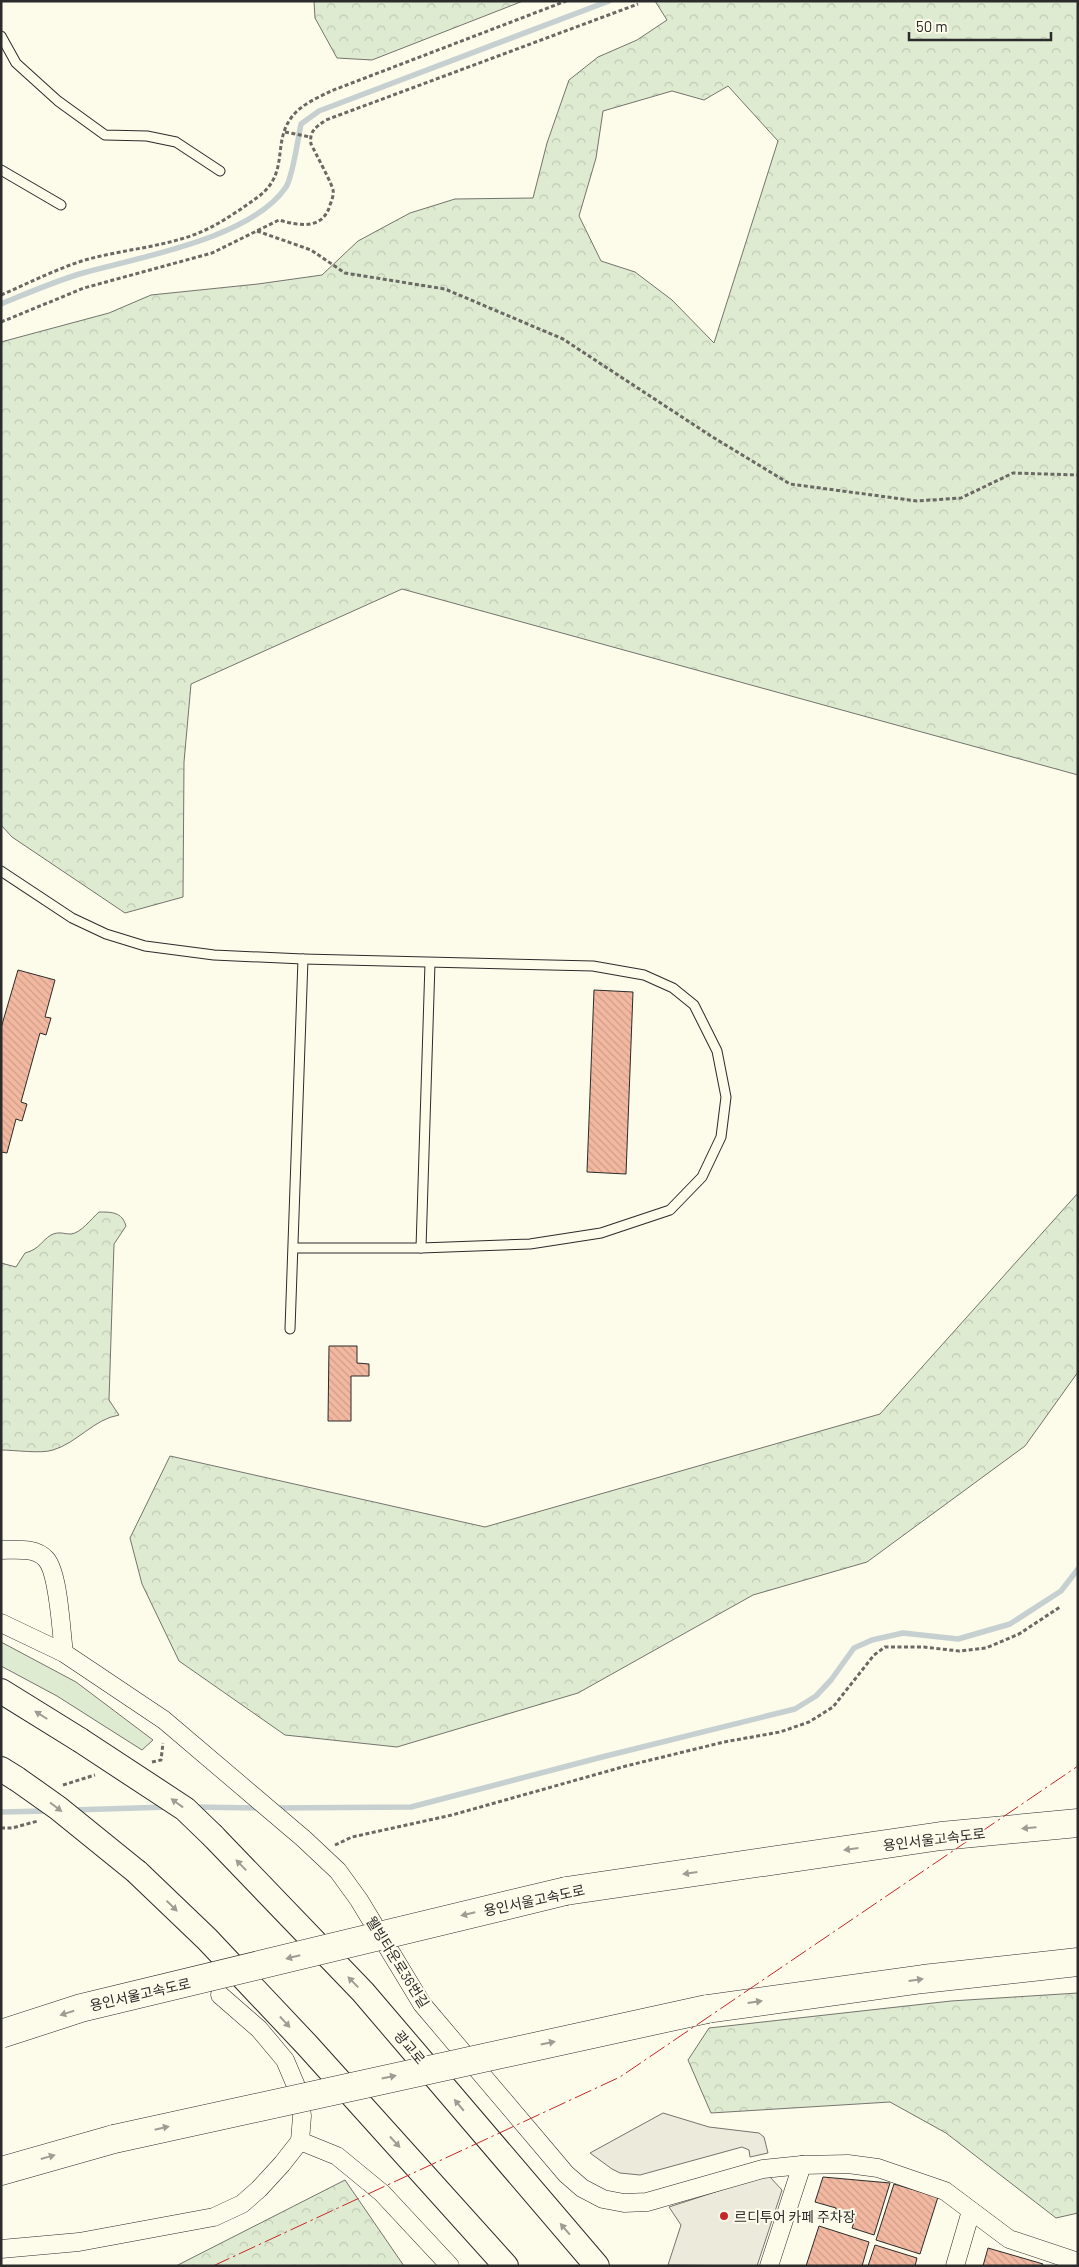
<svg xmlns="http://www.w3.org/2000/svg" width="1079" height="2267" font-family="Barlow,'Noto Sans KR',sans-serif">
<style>
.green{fill:#deebd1;stroke:#74746e}
.forest{fill:url(#forest-crowns);stroke:#74746e;fill-rule:evenodd}
.parking{fill:#eceadb;stroke:#74746e}
.lines{fill:none;stroke-linecap:round;stroke-linejoin:round}
.stream{stroke:#c7d0d0;stroke-width:5.5}
.building{fill:url(#building-back-hatch);stroke:#2b2b2b}
.lane-casing{stroke:#2b2b2b;stroke-width:11}
.street-casing{stroke:#2b2b2b;stroke-width:19}
.secondary-casing{stroke:#2b2b2b;stroke-width:26}
.highway-casing{stroke:#2b2b2b;stroke-width:29}
.path{stroke:#6a6964;stroke-width:3;stroke-dasharray:4 2.5;stroke-linecap:butt}
.lane{stroke:#fdfbea;stroke-width:9}
.street{stroke:#fdfbea;stroke-width:18}
.secondary{stroke:#fdfbea;stroke-width:24}
.highway{stroke:#fdfbea;stroke-width:28}
.secondary-bridge-casing{stroke:#2b2b2b;stroke-width:26;stroke-linecap:butt}
.highway-bridge-casing{stroke:#2b2b2b;stroke-width:29;stroke-linecap:butt}
.secondary-bridge{stroke:#fdfbea;stroke-width:24}
.highway-bridge{stroke:#fdfbea;stroke-width:28}
.power{stroke:#c62828;stroke-width:1;stroke-dasharray:18 4 2.5 4;stroke-linecap:butt}
.oneway{fill:#9e9d94}
.poi-dot{fill:#c62828;stroke:#fdfbea;stroke-width:2}
.labels{text-anchor:middle;dominant-baseline:central;stroke-width:4;stroke-linejoin:round;paint-order:stroke}
.street-label{font-size:14px;fill:#2b2b2b;stroke:#fdfbea}
.poi-label{font-size:14px;fill:#2b2b2b;stroke:#fdfbea;text-anchor:start}
</style>
<defs>
<pattern id="forest-crowns" width="20" height="18" patternUnits="userSpaceOnUse" patternTransform="scale(1.25)"><rect width="20" height="18" fill="#deebd1"/><path d="M2 6a3 3 0 1 1 6 0M12 15a3 3 0 1 1 6 0" fill="none" stroke="#bfcab4"/></pattern>
<pattern id="building-back-hatch" width="6" height="6" patternUnits="userSpaceOnUse" patternTransform="scale(1.25)"><rect width="6" height="6" fill="#f2b8a0"/><path d="M-1 5l2 2M0 0l6 6M5-1l2 2" fill="none" stroke="#d09e8a"/></pattern>
</defs>
<rect width="100%" height="100%" fill="#fdfbea"/>
<polygon class="green" points="1,1642 76,1682 153,1740 142,1750 57,1696 1,1666"/>
<g class="forest">
<polygon points="314,1 523,1 372,60 337,58 315,18"/>
<path d="M655 1H1078V775L402 589 191 684 184 762 183 897 125 913 12 837 1 825V342L109 313 151 295 258 284 322 275 358 241 410 213 455 199 533 198 547 143 569 80 598 57 637 40 667 20ZM728 86 778 141 714 343 672 300 635 272 601 261 579 216 596 158 603 111 672 91 704 100Z"/>
<polygon points="1078,1193 1078,1372 1025,1446 867,1562 753,1595 578,1693 397,1747 285,1735 179,1661 142,1584 130,1538 170,1456 485,1527 880,1414"/>
<path d="M99 1212C112 1212 122 1212 126 1226L114 1244 109 1400 119 1415C94 1419 77 1443 53 1450 41 1454 15 1450 1 1450V1263L16 1267 25 1253C40 1249 41 1241 51 1235 59 1231 63 1234 71 1234 81 1233 91 1219 99 1212Z"/>
<polygon points="1078,1993 1078,2213 1056,2218 946,2133 890,2102 711,2113 688,2060 709,2028 951,2001"/>
<polygon points="345,2180 404,2266 176,2266"/>
</g>
<g class="parking">
<polygon points="663,2113 709,2127 759,2133 764,2137 768,2153 750,2157 749,2150 742,2147 640,2175 620,2173 612,2169 590,2153"/>
<polygon points="761,2177 770,2177 782,2190 757,2266 668,2265 681,2225 669,2207"/>
</g>
<g class="lines">
<g class="stream">
<path d="M1 304C28 293 55 281 83 273 140 257 252 238 286 187 293 176 298 138 301 124L319 111 609 1"/>
<polyline points="195,1807 261,1808"/>
<polyline points="275,1808 411,1807 602,1757 795,1709 816,1696 831,1680 854,1648 872,1640 903,1633 958,1639 1010,1624 1061,1591 1078,1569"/>
<polyline points="72,1810 168,1807"/>
<polyline points="1,1812 48,1811"/>
</g>
</g>
<g class="building">
<polygon points="18,970 55,980 45,1017 51,1018 46,1035 40,1033 21,1102 27,1104 22,1121 16,1119 7,1153 1,1152 1,1028"/>
<polygon points="594,990 633,992 626,1174 587,1172"/>
<polygon points="329,1346 357,1346 357,1363 369,1364 369,1376 351,1376 351,1421 328,1421"/>
<polygon points="823,2177 890,2183 874,2235 852,2228 855,2219 835,2212 836,2208 815,2202"/>
<polygon points="894,2184 938,2197 920,2254 876,2240"/>
<polygon points="819,2226 869,2242 862,2266 806,2266"/>
<polygon points="875,2245 917,2258 915,2266 868,2266"/>
<polygon points="988,2248 1043,2264 1042,2266 983,2266"/>
</g>
<g class="lines">
<defs>
<g id="lane">
<polyline points="1,36 16,63 58,101 105,135 147,136 176,142 220,171"/>
<polyline points="1,170 61,205"/>
<polyline points="1,871 72,918 106,934 145,946 214,955 303,959 593,966 644,975 673,988 694,1005 717,1051 726,1097 721,1137 702,1177 670,1210 601,1233 530,1244 421,1248 294,1248"/>
<polyline points="421,1248 430,963"/>
<polyline points="290,1329 303,959"/>
</g>
<g id="street">
<path d="M1 1550C15 1550 35 1547 46 1559 59 1573 61 1632 64 1653"/>
<polyline points="1,1623 64,1653 164,1720 304,1839 338,1871 359,1900 422,2004 566,2174 582,2188 603,2199 624,2203 647,2202 763,2169 802,2165 848,2164 878,2168 945,2191 1009,2239 1078,2262"/>
<polyline points="300,2141 337,2156 382,2193 450,2266"/>
<polyline points="1,2249 79,2242 214,2217 242,2204 259,2189 282,2164 300,2141 302,2116 299,2093 285,2060 259,2029 220,1995"/>
<polyline points="769,2266 802,2165"/>
<polyline points="955,2266 971,2211"/>
</g>
<g id="secondary">
<polyline points="1,1691 80,1740"/>
<polyline points="1,1769 17,1779"/>
<polyline points="213,1836 363,1992 597,2266"/>
<polyline points="137,1872 207,1939 307,2045 506,2266"/>
</g>
<g id="highway">
<polyline points="566,1891 941,1836 1078,1823"/>
<polyline points="707,2009 923,1979 1078,1962"/>
<polyline points="1,2171 114,2139"/>
</g>
</defs>
<use href="#lane" class="lane-casing"/>
<use href="#street" class="street-casing"/>
<use href="#secondary" class="secondary-casing"/>
<use href="#highway" class="highway-casing"/>
<g class="path">
<polyline points="285,132 310,137"/>
<polyline points="257,231 311,250 345,273 445,289 563,339 711,436 790,484 917,501 961,498 1013,473 1078,475"/>
<path d="M1 295C29 283 56 269 85 260 124 249 167 247 203 231 223 222 241 209 258 197 290 173 272 144 291 118 300 105 317 98 331 91L566 1"/>
<path d="M1 322 84 288 212 253 279 220C299 226 323 230 330 205 332 200 334 194 333 190 333 186 315 152 311 144 309 131 316 127 326 120L638 4"/>
<polyline points="152,1762 161,1760 163,1743"/>
<polyline points="63,1785 95,1775"/>
<polyline points="1,1828 12,1828 38,1821"/>
<polyline points="335,1845 352,1837 452,1815 626,1766 724,1742 780,1732 809,1722 833,1707 874,1655 885,1647 924,1647 959,1651 986,1648 1019,1634 1060,1607"/>
</g>
<use href="#lane" class="lane"/>
<use href="#street" class="street"/>
<use href="#secondary" class="secondary"/>
<use href="#highway" class="highway"/>
<defs>
<g id="secondary-bridge">
<polyline points="80,1740 185,1809 213,1836"/>
<polyline points="17,1779 58,1808 137,1872"/>
</g>
<g id="highway-bridge">
<polyline points="1,2034 81,2008 566,1891"/>
<polyline points="114,2139 707,2009"/>
</g>
</defs>
<use href="#secondary-bridge" class="secondary-bridge-casing"/>
<use href="#highway-bridge" class="highway-bridge-casing"/>
<use href="#secondary-bridge" class="secondary-bridge"/>
<use href="#highway-bridge" class="highway-bridge"/>
<polyline class="power" points="213,2266 620,2077 1078,1766"/>
</g>
<defs><path id="oneway-solid" d="M-6-.8H1V-3.2L6.5 0L1 3.2V.8H-6Z" transform="scale(1.25)"/></defs>
<g class="oneway">
<use href="#oneway-solid" transform="translate(41 1715) rotate(-148)"/>
<use href="#oneway-solid" transform="translate(177 1803) rotate(-144)"/>
<use href="#oneway-solid" transform="translate(56 1807) rotate(37)"/>
<use href="#oneway-solid" transform="translate(1029 1828) rotate(175)"/>
<use href="#oneway-solid" transform="translate(851 1849) rotate(172)"/>
<use href="#oneway-solid" transform="translate(241 1865) rotate(-134)"/>
<use href="#oneway-solid" transform="translate(690 1873) rotate(172)"/>
<use href="#oneway-solid" transform="translate(172 1906) rotate(44)"/>
<use href="#oneway-solid" transform="translate(468 1914) rotate(167)"/>
<use href="#oneway-solid" transform="translate(293 1957) rotate(166)"/>
<use href="#oneway-solid" transform="translate(916 1980) rotate(-8)"/>
<use href="#oneway-solid" transform="translate(353 1982) rotate(-134)"/>
<use href="#oneway-solid" transform="translate(755 2002) rotate(-8)"/>
<use href="#oneway-solid" transform="translate(67 2013) rotate(162)"/>
<use href="#oneway-solid" transform="translate(285 2022) rotate(47)"/>
<use href="#oneway-solid" transform="translate(548 2043) rotate(-12)"/>
<use href="#oneway-solid" transform="translate(389 2077) rotate(-12)"/>
<use href="#oneway-solid" transform="translate(459 2105) rotate(-130)"/>
<use href="#oneway-solid" transform="translate(162 2128) rotate(-13)"/>
<use href="#oneway-solid" transform="translate(395 2142) rotate(47)"/>
<use href="#oneway-solid" transform="translate(48 2157) rotate(-16)"/>
<use href="#oneway-solid" transform="translate(565 2229) rotate(-131)"/>
</g>
<circle class="poi-dot" cx="724" cy="2216" r="5"/>
<g class="labels">
<g class="street-label">
<text transform="translate(934 1839) rotate(-7)">용인서울고속도로</text>
<text transform="translate(534 1900) rotate(-12)">용인서울고속도로</text>
<text transform="translate(398 1962) rotate(58)">웰빙타운로36번길</text>
<text transform="translate(140 1994) rotate(-13)">용인서울고속도로</text>
<text transform="translate(410 2047) rotate(50)">광교로</text>
</g>
<g class="poi-label">
<text x="734" y="2216">르디투어 카페 주차장</text>
</g>
</g>
<rect width="1079" height="2267" fill="none" stroke="#2b2b2b" stroke-width="5"/>
<path d="M909 32v8h142v-8" fill="none" stroke="#2b2b2b" stroke-width="2.5"/>
<text x="916" y="32" font-size="15" fill="#2b2b2b" stroke="#fdfbea" stroke-width="4" paint-order="stroke">50 m</text>
</svg>
